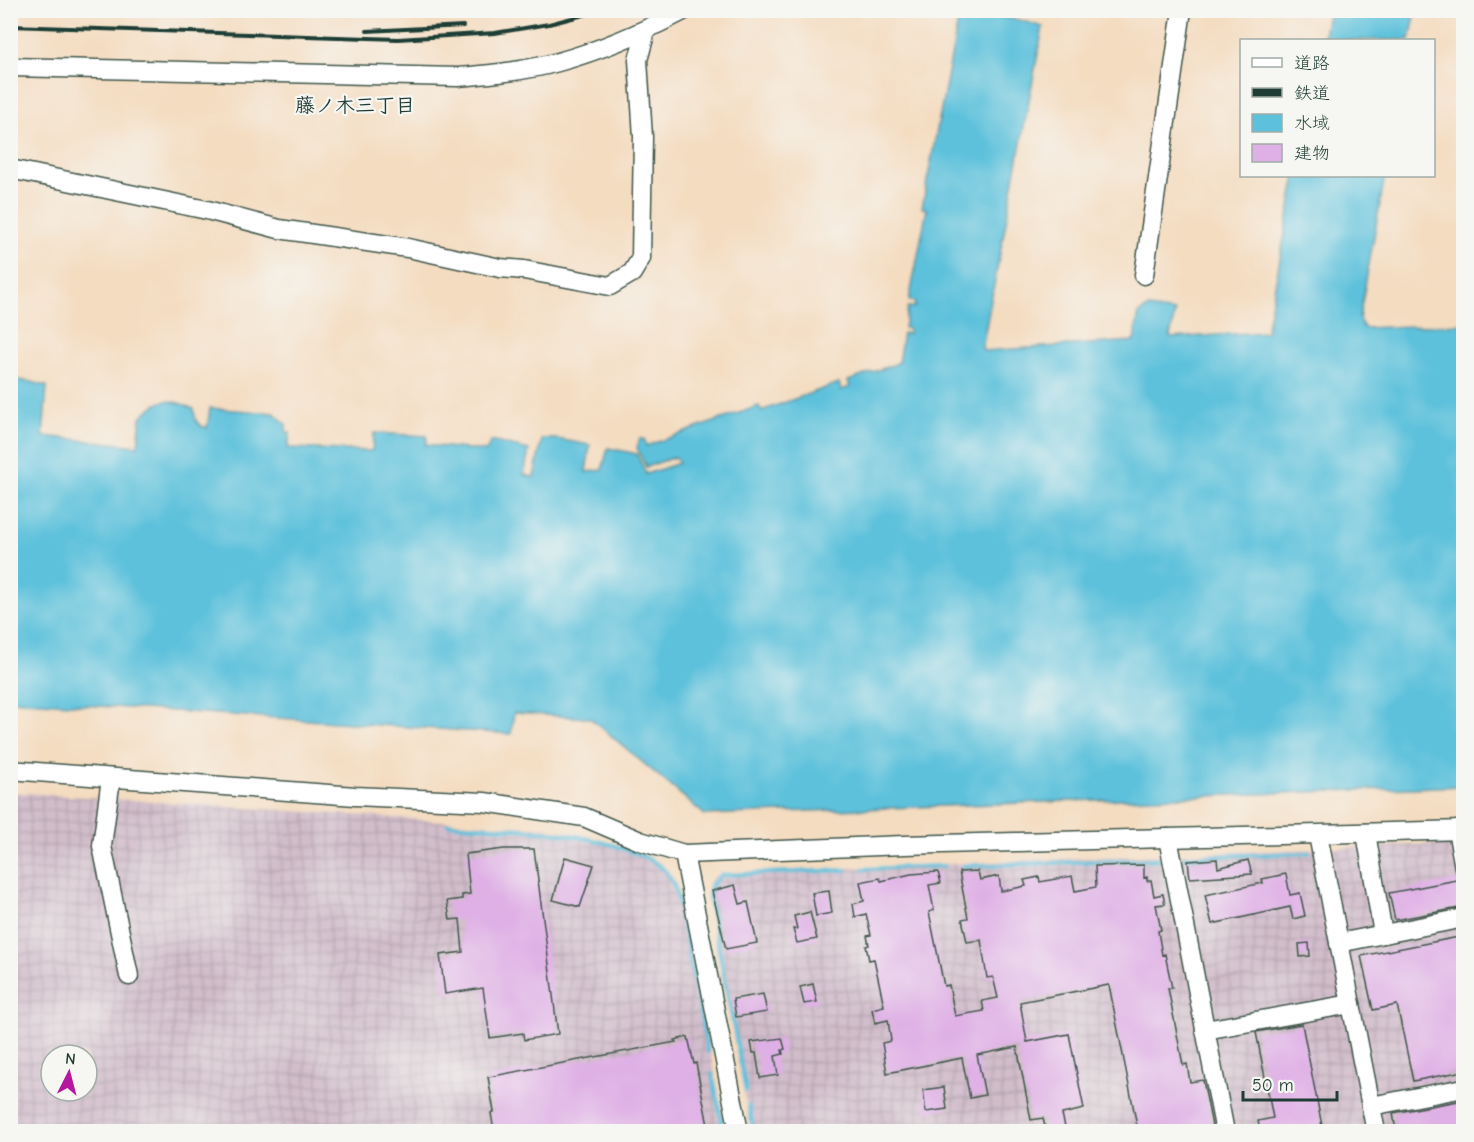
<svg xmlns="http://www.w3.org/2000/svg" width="1474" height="1142" font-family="'Comic Neue','Klee One',sans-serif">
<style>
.industrial{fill:url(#industrial-grid);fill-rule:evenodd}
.water{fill:#5dc1db;stroke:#3e7f88;stroke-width:1.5}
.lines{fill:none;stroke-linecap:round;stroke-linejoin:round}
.stream{stroke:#5dc1db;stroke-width:4}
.building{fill:#dfb0e5}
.minor-casing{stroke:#3f5549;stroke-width:21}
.minor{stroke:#fff;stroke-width:18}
.rail{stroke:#1f3d34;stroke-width:4}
.labels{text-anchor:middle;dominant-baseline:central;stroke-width:4.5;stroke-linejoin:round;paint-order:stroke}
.neighbourhood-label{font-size:20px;font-weight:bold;fill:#1f3d34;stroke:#f6f6f2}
</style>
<defs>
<pattern id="industrial-grid" width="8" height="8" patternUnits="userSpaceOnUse" patternTransform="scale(1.5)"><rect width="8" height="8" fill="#d1bdca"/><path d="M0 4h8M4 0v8" fill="none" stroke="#b3a3ae"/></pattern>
</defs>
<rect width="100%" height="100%" fill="#f6f6f2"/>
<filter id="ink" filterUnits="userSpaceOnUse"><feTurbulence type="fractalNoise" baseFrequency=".0167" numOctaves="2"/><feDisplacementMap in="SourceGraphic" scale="12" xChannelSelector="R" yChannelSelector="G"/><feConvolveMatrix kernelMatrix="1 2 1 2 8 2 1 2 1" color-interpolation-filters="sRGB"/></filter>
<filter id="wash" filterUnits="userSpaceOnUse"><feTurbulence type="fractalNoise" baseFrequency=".008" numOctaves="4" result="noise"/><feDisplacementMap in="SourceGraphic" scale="24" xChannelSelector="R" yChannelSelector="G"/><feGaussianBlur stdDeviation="1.35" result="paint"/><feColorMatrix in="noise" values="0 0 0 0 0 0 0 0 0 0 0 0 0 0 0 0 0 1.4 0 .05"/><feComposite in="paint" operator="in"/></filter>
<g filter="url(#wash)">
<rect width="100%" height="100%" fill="#f4dcc0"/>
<g class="industrial">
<path d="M10 792 545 828 587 836 617 844 645 855 663 866 676 882 726 1131H11ZM51 1055H87V1091H51Z"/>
<polygon points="1463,843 1463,1131 751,1131 707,897 708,885 713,878 720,873"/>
</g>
<g class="water">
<path d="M960 10 1020 20 1043 27 982 348 984 351 1134 341 1139 313 1148 308 1175 312 1170 338 1266 332 1296 176H1385L1359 319 1364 328 1463 324V786L705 815 590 718 514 713 511 734 11 700 10 389 12 379 32 382 47 386 43 436 138 446 141 417C162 396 169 398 194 409 195 420 196 425 207 428L210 408 274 413 286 424V432L290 433 288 448 372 451 374 433 427 436 426 445 486 451 491 441 529 450 524 475 534 477 542 439H557L590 445 586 472 602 470 608 448 637 454 646 474 679 463 675 457 646 467 637 448 640 438 645 440 646 446 759 406 761 411 839 383 841 390 850 387 848 381 898 363 903 333 908 334 909 329 904 328 908 307H915V302L909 301 927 209 922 208Z"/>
<polygon points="1329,10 1416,10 1416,11 1410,40 1323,40"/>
</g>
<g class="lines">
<g class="stream">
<path d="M448 824C509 829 570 829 627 850 639 854 651 859 661 867 671 875 675 887 678 899L708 1052"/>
<polyline points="1185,857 1309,853"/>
<polyline points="963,866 1163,859"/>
<polyline points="863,869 944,866"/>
<polyline points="712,1074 724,1132"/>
<polyline points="746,1091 709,897 711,885 722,875 847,870"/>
<polyline points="749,1106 754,1132"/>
</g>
</g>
<g id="blocks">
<g class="building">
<polygon points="504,849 534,849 558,1034 524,1040 523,1033 490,1038 483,988 445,994 440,955 463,952 460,919 450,920 447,901 462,899 462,895 470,894 466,854"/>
<polygon points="565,857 594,865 580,907 553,900"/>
<polygon points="1217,859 1218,868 1248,860 1252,874 1190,878 1188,861"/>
<polygon points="1144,865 1144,878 1147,877 1147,881 1151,880 1154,896 1163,894 1165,904 1156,905 1161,930 1158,931 1162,955 1165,954 1172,988 1168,988 1183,1065 1187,1064 1190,1082 1203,1080 1213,1131 1138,1131 1109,985 1020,1002 1027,1042 1069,1034 1084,1109 1062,1114 1066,1131 1046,1131 1043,1118 1031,1120 1017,1047 977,1055 985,1095 970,1098 962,1058 887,1073 882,1043 891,1041 888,1020 875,1023 872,1009 884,1006 874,959 869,960 866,946 869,945 867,936 871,935 866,914 855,917 853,904 864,901 860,882 880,878 881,881 911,874 938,872 941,883 929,885 934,910 929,912 944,986 949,985 955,1016 984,1011 982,1001 998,998 993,977 987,978 981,940 967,942 962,919 968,918 959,872 978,871 980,880 999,876 1001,891 1026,886 1024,880 1039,877 1040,882 1072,876 1075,891 1096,887 1095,866"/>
<polygon points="1286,874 1290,895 1300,893 1305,916 1293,919 1290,907 1212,924 1205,895 1263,883 1262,879"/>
<polygon points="1462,879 1464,907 1395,920 1389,893"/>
<polygon points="735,885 740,904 748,902 757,943 726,949 712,891"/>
<polygon points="829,891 832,913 816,916 812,893"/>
<polygon points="810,912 817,939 797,943 793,929 797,929 794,916"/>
<polygon points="1464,936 1464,1071 1413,1081 1397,1005 1373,1010 1361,956"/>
<polygon points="1309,943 1310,956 1300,957 1299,944"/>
<polygon points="813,984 817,1002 804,1004 800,987"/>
<polygon points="763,994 767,1012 736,1017 733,999"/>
<polygon points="1302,1024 1323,1131 1260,1131 1258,1121 1273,1118 1256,1032"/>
<polygon points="688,1037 694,1064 696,1063 709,1131 494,1131 491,1113 494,1112 488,1077 676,1042 675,1040"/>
<polygon points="782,1038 785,1049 782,1050 783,1054 775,1056 778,1075 760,1078 756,1053 753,1053 751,1042"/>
<polygon points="944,1087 947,1109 926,1112 923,1090"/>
<polygon points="1464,1100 1464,1131 1396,1131 1393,1113"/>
</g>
</g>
</g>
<g filter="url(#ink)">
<use href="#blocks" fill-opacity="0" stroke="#3f5549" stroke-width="1.5"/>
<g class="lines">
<defs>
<g id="minor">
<path d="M10 67 458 77C491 74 526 71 558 62 602 50 645 31 685 10"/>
<polyline points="10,169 207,210 279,229 408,248 500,268 524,270 610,286 632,273 641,258 643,137 638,60 646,31"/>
<polyline points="1144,275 1182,10"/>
<polyline points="10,770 355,796 484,802 584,817 640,841 684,854 904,845 1464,830"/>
<polyline points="111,778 102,846 129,976"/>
<polyline points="1457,830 1464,867"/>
<polyline points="1366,833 1383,934"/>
<polyline points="1318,835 1376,1132"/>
<polyline points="1168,838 1225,1132"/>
<polyline points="684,854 739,1132"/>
<polyline points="1339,943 1464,918"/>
<polyline points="1205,1030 1351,1004"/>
<polyline points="1371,1106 1464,1088"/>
</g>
</defs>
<use href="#minor" class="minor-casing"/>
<use href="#minor" class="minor"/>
<g class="rail">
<polyline points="10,26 398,39 495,33 549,24 603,10"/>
<polyline points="367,31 463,26"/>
</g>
</g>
</g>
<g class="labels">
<g class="neighbourhood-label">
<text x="355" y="105">藤ノ木三丁目</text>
</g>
</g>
<rect width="1474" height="1142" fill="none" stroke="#f6f6f2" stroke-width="36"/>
<rect x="1240" y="39" width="195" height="138" fill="#f6f6f2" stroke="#a0aca6" stroke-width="1.5"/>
<rect x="1252" y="58" width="30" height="9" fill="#ffffff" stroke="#a0aca6" stroke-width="1.5"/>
<text x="1294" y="69" font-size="18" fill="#1f3d34">道路</text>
<rect x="1252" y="88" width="30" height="9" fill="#1f3d34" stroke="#a0aca6" stroke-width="1.5"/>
<text x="1294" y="99" font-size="18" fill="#1f3d34">鉄道</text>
<rect x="1252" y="114" width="30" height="18" fill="#5dc1db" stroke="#a0aca6" stroke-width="1.5"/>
<text x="1294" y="129" font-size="18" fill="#1f3d34">水域</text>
<rect x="1252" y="144" width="30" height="18" fill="#dfb0e5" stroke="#a0aca6" stroke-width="1.5"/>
<text x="1294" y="159" font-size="18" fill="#1f3d34">建物</text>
<g transform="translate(69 1073) rotate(6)"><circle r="28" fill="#f6f6f2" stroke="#a0aca6" stroke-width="1.5"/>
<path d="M0-4.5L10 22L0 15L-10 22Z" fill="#b5179e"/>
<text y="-9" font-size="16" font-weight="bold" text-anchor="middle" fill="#1f3d34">N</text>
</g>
<path d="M1243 1091v9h94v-9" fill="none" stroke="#1f3d34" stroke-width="3"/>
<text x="1252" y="1091" font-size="18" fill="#1f3d34" stroke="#f6f6f2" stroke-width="4.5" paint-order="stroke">50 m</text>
</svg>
